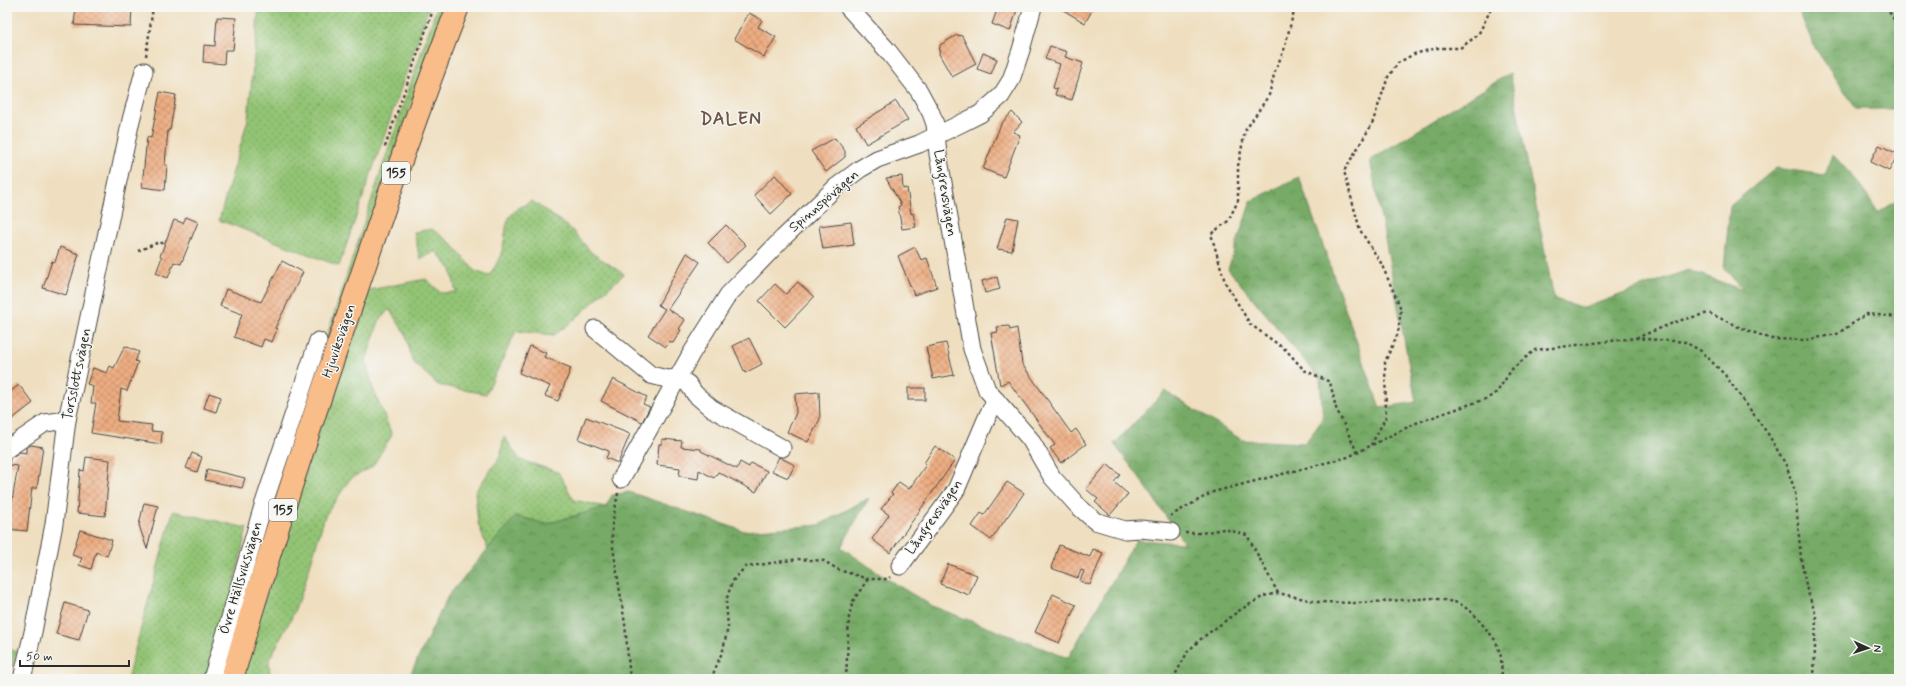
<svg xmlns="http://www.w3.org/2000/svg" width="1906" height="686" font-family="Mynerve,sans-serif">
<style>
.green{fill:url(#green-dots);stroke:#5f7850}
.forest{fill:url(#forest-crowns);stroke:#506a48}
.building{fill:url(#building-cross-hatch)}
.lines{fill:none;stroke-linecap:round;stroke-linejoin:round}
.minor-casing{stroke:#484641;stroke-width:19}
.major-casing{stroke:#484641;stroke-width:24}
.path{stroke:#484641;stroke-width:2.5;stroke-dasharray:3 3;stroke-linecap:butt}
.minor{stroke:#fff;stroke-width:17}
.major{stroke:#f8bd89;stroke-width:22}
.labels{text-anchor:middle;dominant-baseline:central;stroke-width:3;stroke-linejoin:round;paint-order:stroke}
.shield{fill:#f6f6f2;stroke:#686867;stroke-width:1}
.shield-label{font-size:13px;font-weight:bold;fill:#2b2b2b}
.street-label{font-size:14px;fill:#2b2b2b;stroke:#f6f6f2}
.district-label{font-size:18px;font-weight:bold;letter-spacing:1px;fill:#6f5849;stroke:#f6f6f2}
</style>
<defs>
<pattern id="green-dots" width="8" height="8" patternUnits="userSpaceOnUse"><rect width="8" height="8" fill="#93c475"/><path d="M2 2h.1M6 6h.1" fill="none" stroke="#789f60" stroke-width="1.8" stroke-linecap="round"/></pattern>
<pattern id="forest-crowns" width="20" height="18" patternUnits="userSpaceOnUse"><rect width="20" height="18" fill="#76aa66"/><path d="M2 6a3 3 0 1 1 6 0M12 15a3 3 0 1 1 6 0" fill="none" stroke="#618b54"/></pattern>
<pattern id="building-cross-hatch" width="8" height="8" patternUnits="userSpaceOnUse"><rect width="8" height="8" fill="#eead82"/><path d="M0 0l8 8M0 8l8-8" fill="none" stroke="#c18d6b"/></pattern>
</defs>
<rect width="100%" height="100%" fill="#f6f6f2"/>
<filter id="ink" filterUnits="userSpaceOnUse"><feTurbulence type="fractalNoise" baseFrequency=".025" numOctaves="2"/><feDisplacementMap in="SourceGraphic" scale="8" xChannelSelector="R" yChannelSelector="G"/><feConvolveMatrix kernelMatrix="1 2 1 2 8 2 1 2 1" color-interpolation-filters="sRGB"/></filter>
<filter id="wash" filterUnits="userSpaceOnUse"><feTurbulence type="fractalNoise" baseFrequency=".012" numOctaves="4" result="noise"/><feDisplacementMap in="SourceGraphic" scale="16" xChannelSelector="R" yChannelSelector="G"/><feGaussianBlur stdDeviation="0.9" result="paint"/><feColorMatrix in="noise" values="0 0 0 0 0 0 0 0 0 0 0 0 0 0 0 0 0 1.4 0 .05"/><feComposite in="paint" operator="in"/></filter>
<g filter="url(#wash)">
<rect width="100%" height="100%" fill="#efdfc0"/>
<g class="green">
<polygon points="259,7 429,7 339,266 219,220 248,119"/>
<polygon points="437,7 445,7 304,410 256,557 221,679 217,679 240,600 388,150"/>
<path d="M532 201 570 228 592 253 624 274 574 320 554 335 516 331 486 394 438 385 412 361 406 335 389 309 379 321 366 360 372 386 392 435 372 467 350 479 325 516 303 589 291 619 269 660 270 679H239L364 291 426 279 441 293 456 292 451 270 436 251 420 259 414 232 432 229 451 243 475 271 489 276C493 269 499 261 501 254 510 224 499 216 532 201Z"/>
<polygon points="504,436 520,460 558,472 574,500 606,507 546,524 516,516 488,550 478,523 475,492 500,457"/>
<polygon points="173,511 247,528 212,679 127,679"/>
<polygon points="7,648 17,652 8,679 7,679"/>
</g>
<g class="forest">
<polygon points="1797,7 1899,7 1899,104 1892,109 1857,109 1815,48"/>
<polygon points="1510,73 1554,299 1584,308 1688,270 1743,290 1724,268 1730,206 1776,168 1825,175 1833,155 1858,182 1878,213 1899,199 1899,679 408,679 448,596 516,516 546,524 606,507 612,495 629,492 744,531 819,525 869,498 841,547 884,577 932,606 1068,658 1136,540 1184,543 1140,478 1114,444 1165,391 1242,440 1305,443 1323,419 1320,379 1228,269 1251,201 1299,177 1380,408 1416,402 1370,160"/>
</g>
<g id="blocks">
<g class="building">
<polygon points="76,7 132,7 131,27 74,25"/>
<polygon points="998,7 1018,7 1010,31 992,24"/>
<polygon points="1058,7 1094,7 1085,23"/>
<polygon points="749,13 762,20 758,27 776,37 764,57 734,39"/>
<polygon points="217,17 236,18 233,50 225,50 224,64 203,62 204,45 215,46"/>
<polygon points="957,35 962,36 976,64 952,77 939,54 940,45"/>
<polygon points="1050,46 1067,52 1065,57 1083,63 1072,100 1055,95 1057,89 1053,88 1060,64 1045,59"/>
<polygon points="983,53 997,59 991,74 977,69"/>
<polygon points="160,92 176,95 170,130 168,130 165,165 167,165 165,190 142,187 147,137 151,138"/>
<polygon points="896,101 908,120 866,144 856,126"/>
<polygon points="1012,112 1022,122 1013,132 1020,135 1004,177 983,169 1001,124"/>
<polygon points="835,138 845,151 845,157 826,172 811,151"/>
<polygon points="1879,145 1898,154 1889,171 1870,162"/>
<polygon points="775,175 792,194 771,214 754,195"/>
<polygon points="902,176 903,189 907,188 911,214 913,213 916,227 902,229 898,207 901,205 886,178"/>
<polygon points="186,217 198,222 181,264 174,262 168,278 156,273 162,257 160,256 174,220 183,223"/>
<polygon points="1007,217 1018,219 1012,251 997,249"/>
<polygon points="851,222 854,245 823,249 819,226"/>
<polygon points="726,225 746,245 727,263 708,243"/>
<polygon points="60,247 79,254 66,295 43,288 52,261 55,262"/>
<polygon points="915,247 921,260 927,258 937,287 914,295 898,256"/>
<polygon points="687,253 700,262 668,309 685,320 679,329 681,330 673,343 670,341 666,347 648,335 665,309 658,305"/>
<polygon points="282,261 303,272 275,328 277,329 272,342 264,339 261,347 234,337 242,314 220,306 226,289 261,302"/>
<polygon points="997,277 1000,289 985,293 982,281"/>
<polygon points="798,282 814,297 785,327 759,301 775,284 786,294"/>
<polygon points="1009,326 1010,330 1017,328 1022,364 1071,433 1076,429 1086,444 1061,463 1050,448 1055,445 1008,381 1000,385 991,333 998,332 997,327"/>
<polygon points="749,338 762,364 745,373 733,346"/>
<polygon points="946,343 954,375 933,379 926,347"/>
<polygon points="125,346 139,352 135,361 138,362 127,391 121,389 117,421 152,425 151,431 162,432 161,444 91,433 96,403 91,403 93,386 87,384 93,368 107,373 110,366 114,368"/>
<polygon points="530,346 546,353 544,357 571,368 558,401 545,396 550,386 519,373"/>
<polygon points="613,379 647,397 643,404 650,407 642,422 601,401"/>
<polygon points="19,385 33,403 7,423 7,394"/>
<rect x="908" y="388" width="17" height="12"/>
<polygon points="819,392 820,419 808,442 787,432 796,413 795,394"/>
<polygon points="209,393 221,397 216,412 204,408"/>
<polygon points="586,417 630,434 618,463 606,458 609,451 578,439"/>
<polygon points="662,439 682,441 681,447 701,449 701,451 737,469 740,462 749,467 751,463 767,471 756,492 718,472 714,478 699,470 698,479 679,476 680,468 657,465 659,444 662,444"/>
<polygon points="31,445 43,447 37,488 32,488 27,531 7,529 7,500 12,501 18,466 9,465 10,458 20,452 26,453 26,448"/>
<polygon points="935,446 955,460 890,553 872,539 889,515 881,509 893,494 891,493 899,482 909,489 926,465 924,463"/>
<polygon points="192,453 202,457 197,472 186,468"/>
<polygon points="86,457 110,460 105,516 77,513 80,470 84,471"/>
<polygon points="779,457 795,465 788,478 772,471"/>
<polygon points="1107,464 1120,475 1114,482 1128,494 1110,515 1095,502 1098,499 1086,489"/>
<polygon points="207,469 245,478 242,488 205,480"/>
<polygon points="1007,482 1024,493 991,540 972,526 981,513 984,515"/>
<polygon points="144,503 158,506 147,549 139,525"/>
<polygon points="80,530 112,540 107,556 96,552 91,569 79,565 82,558 72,555"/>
<polygon points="1059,545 1090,557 1093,549 1103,553 1090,585 1080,581 1084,571 1081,570 1078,578 1051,568"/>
<polygon points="948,564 977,575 969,595 940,584"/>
<polygon points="1053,594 1076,605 1059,643 1035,632"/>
<polygon points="65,603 88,610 79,640 56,634"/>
</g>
</g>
</g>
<g filter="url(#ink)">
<use href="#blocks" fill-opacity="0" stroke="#484641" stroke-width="1"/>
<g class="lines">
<defs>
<g id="minor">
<polyline points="848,7 888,51 919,91 931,113 935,124 938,154 972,349 987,390 1030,439 1052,477 1078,506 1095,521 1125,530 1140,529 1171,532"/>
<polyline points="595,329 651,375 667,379 679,378 688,384 695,394 711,408 782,448"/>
<polyline points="7,449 45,423 67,420"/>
<polyline points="621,479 691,354 728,295 783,238 836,187 860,169 877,159 919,144 962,123 980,114 1001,96 1011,80 1021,50 1033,7"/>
<polyline points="900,566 956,490 988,415 996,400"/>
<polyline points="22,679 33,632 54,524 67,420 131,120 144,71"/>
<polyline points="212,679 263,506 318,341"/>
</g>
<path id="major" d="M232 679C269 549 312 420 356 292 388 196 421 101 458 7"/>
</defs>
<use href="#minor" class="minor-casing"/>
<use href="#major" class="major-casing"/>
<g class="path">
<polyline points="1295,7 1284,50 1275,71 1269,95 1245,131 1238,166 1238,201 1228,221 1211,234 1225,282 1250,324 1286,350 1304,370 1330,382 1336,408 1357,452"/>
<polyline points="1886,7 1899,27"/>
<polyline points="146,56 153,7"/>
<polyline points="385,147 434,7"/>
<polyline points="138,251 157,243 165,243"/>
<polyline points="1636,338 1678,321 1709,313 1741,328 1772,339 1805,340 1837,334 1867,314 1899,317"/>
<polyline points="1371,445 1386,417 1385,362 1398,333 1401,309 1381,263 1360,230 1344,171 1372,124 1388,77 1398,63 1414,54 1437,48 1460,48 1478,35 1492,7"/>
<polyline points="618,493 612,525 612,541 625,624 630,679"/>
<polyline points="1170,516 1213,492 1348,457 1416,423 1488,398 1497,392 1512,369 1535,350 1636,338 1685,342 1701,351 1725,375 1768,434 1786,465 1795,491 1801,559 1807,590 1816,615 1814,679"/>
<polyline points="1185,533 1201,533 1224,529 1247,535 1278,593"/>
<polyline points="711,679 723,650 728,627 726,601 732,582 745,567 798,559 824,561 839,570 868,579 888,579 890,577"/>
<polyline points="846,679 849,616 853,601 868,579"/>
<polyline points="1173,679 1188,651 1202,638 1240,610 1264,596 1278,593 1318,602 1357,603 1433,598 1459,603 1473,613 1496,641 1501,657 1502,679"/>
</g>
<use href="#minor" class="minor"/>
<use href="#major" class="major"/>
</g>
</g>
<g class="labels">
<g class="shield">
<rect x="382" y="162" width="28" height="22" rx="3"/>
<rect x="269" y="499" width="28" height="22" rx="3"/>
</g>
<g class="shield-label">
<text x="396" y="173">155</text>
<text x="283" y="510">155</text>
</g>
<g class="street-label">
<text transform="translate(945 193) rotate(81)">Långrevsvägen</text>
<text transform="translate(824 201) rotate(-41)">Spinnspövägen</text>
<text transform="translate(339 341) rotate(-71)">Hjuviksvägen</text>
<text transform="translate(77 374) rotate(-78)">Torsslottsvägen</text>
<text transform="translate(934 517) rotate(-55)">Långrevsvägen</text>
<text transform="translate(241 578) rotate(-73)">Övre Hällsviksvägen</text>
</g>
<g class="district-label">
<text x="731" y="119">DALEN</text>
</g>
</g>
<rect width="1906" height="686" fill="none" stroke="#f6f6f2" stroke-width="24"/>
<g transform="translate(1868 648) rotate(93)" stroke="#f6f6f2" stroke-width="3" paint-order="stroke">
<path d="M0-3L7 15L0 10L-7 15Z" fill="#2b2b2b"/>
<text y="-6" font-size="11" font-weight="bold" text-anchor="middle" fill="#2b2b2b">N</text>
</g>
<path d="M20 660v6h109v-6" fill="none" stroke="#2b2b2b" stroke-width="2"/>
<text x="26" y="660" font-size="12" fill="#2b2b2b" stroke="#f6f6f2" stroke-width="3" paint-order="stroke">50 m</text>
</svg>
